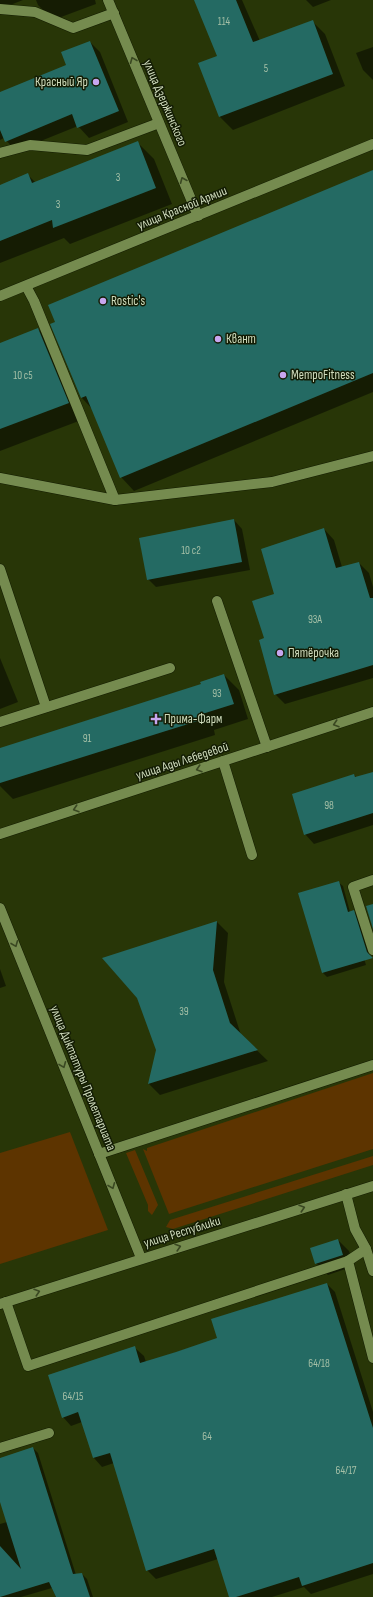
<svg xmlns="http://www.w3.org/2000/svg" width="373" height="1597" font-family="'Sofia Sans Condensed',sans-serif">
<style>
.green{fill:#5d3400}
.shadow{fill:#0007}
.building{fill:#246a63}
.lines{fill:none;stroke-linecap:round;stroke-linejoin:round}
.lane-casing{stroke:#131c00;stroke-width:11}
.street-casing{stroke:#131c00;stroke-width:11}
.secondary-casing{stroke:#131c00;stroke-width:11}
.lane{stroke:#758b4f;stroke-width:10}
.street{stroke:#758b4f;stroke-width:10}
.secondary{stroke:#758b4f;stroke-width:10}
.oneway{stroke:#3a4822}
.poi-dot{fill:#c8a6ef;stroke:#131c04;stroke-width:1.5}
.labels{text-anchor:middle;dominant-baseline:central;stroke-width:3;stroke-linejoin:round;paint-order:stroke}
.number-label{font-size:11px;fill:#a4bfa6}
.poi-label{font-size:13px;fill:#cfdbbc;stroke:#131c04;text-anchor:start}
.street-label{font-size:13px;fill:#cfdbbc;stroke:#131c04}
</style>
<rect width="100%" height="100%" fill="#283607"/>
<g class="green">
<polygon points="373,1073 373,1149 169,1214 143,1149 147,1151 147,1148"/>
<polygon points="70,1132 108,1230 0,1264 0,1153"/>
<polygon points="135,1150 158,1205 152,1215 148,1211 148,1205 126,1153"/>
<polygon points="373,1156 373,1165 173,1229 166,1227 170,1220"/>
</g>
<g class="shadow">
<polygon points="0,0 23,0 0,9"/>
<polygon points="36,0 95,0 96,4 53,20 38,5"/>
<polygon points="195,0 242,0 260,41 312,21 325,34 345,86 233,130 220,117 199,64 218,57"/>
<polygon points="306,0 331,0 313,7"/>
<polygon points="90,42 100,52 128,122 89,138 78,126 16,151 4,138 0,140 0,93 68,66"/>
<polygon points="373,47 373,80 363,70 356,53"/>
<polygon points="138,143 154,159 172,204 70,244 64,238 0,263 0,186 28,175 36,183"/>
<polygon points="373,172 373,392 134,491 121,477 92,409 82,398 52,324"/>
<polygon points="38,329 54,345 84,419 0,451 0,344"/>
<polygon points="234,520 242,529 250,570 156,587 148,579"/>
<polygon points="324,529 334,540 342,567 359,563 369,573 373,587 373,678 285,704 275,694 265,639 275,595"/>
<polygon points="0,658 18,702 0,709"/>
<polygon points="224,675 239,690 248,719 214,730 215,735 13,799 0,786 0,749 202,685"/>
<polygon points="373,773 373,825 314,844 305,834 354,775 357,778"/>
<polygon points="338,882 343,886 350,912 353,911 357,915 369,953 363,955 366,965 327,977 323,973"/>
<polygon points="217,922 228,933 224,982 241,1035 268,1061 160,1095 149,1084 157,1050 138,998 104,959"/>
<polygon points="0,969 6,986 0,988"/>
<polygon points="338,1240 349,1251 354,1266 328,1275 316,1263"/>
<polygon points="327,1284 335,1292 373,1412 373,1574 311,1594 304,1587 272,1597 230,1597 218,1559 156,1579 147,1570 114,1463 102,1467 94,1458 82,1422 71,1426 63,1417 135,1348 144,1356 146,1362 218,1339"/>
<polygon points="33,1448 38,1453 76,1575 82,1574 87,1579 93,1597 56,1597 52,1588 21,1597 0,1597 0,1524 7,1522 0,1498 0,1459"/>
</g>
<g class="building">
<polygon points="194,0 236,0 253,42 313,20 333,74 219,117 198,63 217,56"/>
<polygon points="90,41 119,111 77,128 72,114 5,142 0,130 0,92 66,65 61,52"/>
<polygon points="138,141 156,188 53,228 52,220 0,241 0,185 28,173 32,183"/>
<polygon points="373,170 373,373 120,478 86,396 81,398 50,324 55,322 48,305"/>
<polygon points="38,328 69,403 0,429 0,343"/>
<polygon points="234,519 242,562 147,580 139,538"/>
<polygon points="324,528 336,568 359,562 370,598 373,598 373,665 274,695 259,640 264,638 252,601 274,594 261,549"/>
<polygon points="224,674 234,704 199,715 201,720 0,783 0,748 201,684 200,682"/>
<polygon points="373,772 373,813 304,835 292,794 354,774 355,777"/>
<polygon points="339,881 348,912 354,910 367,952 373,958 322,973 298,893"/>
<polygon points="373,904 373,929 366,906"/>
<polygon points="217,921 213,970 230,1023 258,1050 148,1084 156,1050 137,998 102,958"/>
<polygon points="338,1239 343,1255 315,1264 310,1248"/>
<polygon points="327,1283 373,1428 373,1563 302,1586 299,1577 236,1597 229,1597 214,1549 146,1571 110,1453 93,1458 78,1412 62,1418 48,1375 135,1346 140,1363 176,1352 217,1338 211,1319"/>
<polygon points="33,1447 73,1574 82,1573 90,1597 56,1597 49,1582 0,1597 0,1546 21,1569 0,1502 0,1458"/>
</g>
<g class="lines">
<defs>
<g id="lane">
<polyline points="0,9 35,12 73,28 114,13"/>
<polyline points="0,153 30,145 87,150 159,123"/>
<polyline points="26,286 34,301 115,500"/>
<polyline points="0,478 115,500 272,482 373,456"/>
<polyline points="0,569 46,707"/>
<polyline points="217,601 267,747"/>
<polyline points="0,722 170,668"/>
<polyline points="223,761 252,855"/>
<polyline points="373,880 353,887 373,950"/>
<polyline points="99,1154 373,1065"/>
<polyline points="346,1194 355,1229 366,1249 373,1271"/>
<polyline points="366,1249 348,1261 373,1358"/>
<polyline points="6,1302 28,1366 348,1261"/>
<polyline points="0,1448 49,1433"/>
</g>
<g id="street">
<polyline points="108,0 198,216"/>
<polyline points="0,296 373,144"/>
</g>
<g id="secondary">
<polyline points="0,834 373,712"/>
<polyline points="0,908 141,1258"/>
<polyline points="0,1304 373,1186"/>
</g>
</defs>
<use href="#lane" class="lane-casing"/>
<use href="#street" class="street-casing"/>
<use href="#secondary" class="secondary-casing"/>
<use href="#lane" class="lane"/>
<use href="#street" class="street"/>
<use href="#secondary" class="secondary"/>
</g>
<defs><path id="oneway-chevron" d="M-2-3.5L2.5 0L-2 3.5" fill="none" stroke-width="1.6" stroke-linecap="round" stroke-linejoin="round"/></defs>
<g class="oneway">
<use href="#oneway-chevron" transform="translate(133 60) rotate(-112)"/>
<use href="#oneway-chevron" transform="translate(183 180) rotate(-113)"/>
<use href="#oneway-chevron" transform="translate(336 724) rotate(162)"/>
<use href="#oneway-chevron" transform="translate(199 769) rotate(162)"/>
<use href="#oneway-chevron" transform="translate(76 809) rotate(162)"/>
<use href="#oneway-chevron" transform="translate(15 944) rotate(68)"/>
<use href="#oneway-chevron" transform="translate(63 1065) rotate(68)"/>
<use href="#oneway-chevron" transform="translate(112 1186) rotate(68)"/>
<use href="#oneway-chevron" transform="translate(302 1208) rotate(-18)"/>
<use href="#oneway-chevron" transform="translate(178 1247) rotate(-17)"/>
<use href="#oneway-chevron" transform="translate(37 1292) rotate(-18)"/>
</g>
<g class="poi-dot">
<circle cx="96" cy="82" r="4"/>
<circle cx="103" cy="301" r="4"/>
<circle cx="218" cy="339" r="4"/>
<circle cx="283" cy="375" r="4"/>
<circle cx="280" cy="653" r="4"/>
<path d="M154 713h4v4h4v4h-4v4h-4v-4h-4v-4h4z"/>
</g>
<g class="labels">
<g class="number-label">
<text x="224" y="21">114</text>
<text x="266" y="68">5</text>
<text x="118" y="177">3</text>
<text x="58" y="204">3</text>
<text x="23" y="375">10 с5</text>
<text x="191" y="550">10 с2</text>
<text x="315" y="619">93А</text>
<text x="217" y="693">93</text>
<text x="87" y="738">91</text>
<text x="329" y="805">98</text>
<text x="184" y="1011">39</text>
<text x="319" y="1363">64/18</text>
<text x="73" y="1396">64/15</text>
<text x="207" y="1436">64</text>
<text x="346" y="1470">64/17</text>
</g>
<g class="poi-label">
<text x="88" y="82" text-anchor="end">Красный Яр</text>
<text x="111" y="301">Rostic's</text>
<text x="226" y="339">Квант</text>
<text x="291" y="375">МетроFitness</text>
<text x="288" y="653">Пятёрочка</text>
<text x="164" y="719">Прима-Фарм</text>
</g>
<g class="street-label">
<text transform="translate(165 103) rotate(67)">улица Дзержинского</text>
<text transform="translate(182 208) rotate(-22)">улица Красной Армии</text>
<text transform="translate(182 761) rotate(-18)">улица Ады Лебедевой</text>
<text transform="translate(83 1078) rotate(68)">улица Диктатуры Пролетариата</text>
<text transform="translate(182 1232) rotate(-17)">улица Республики</text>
</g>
</g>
</svg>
